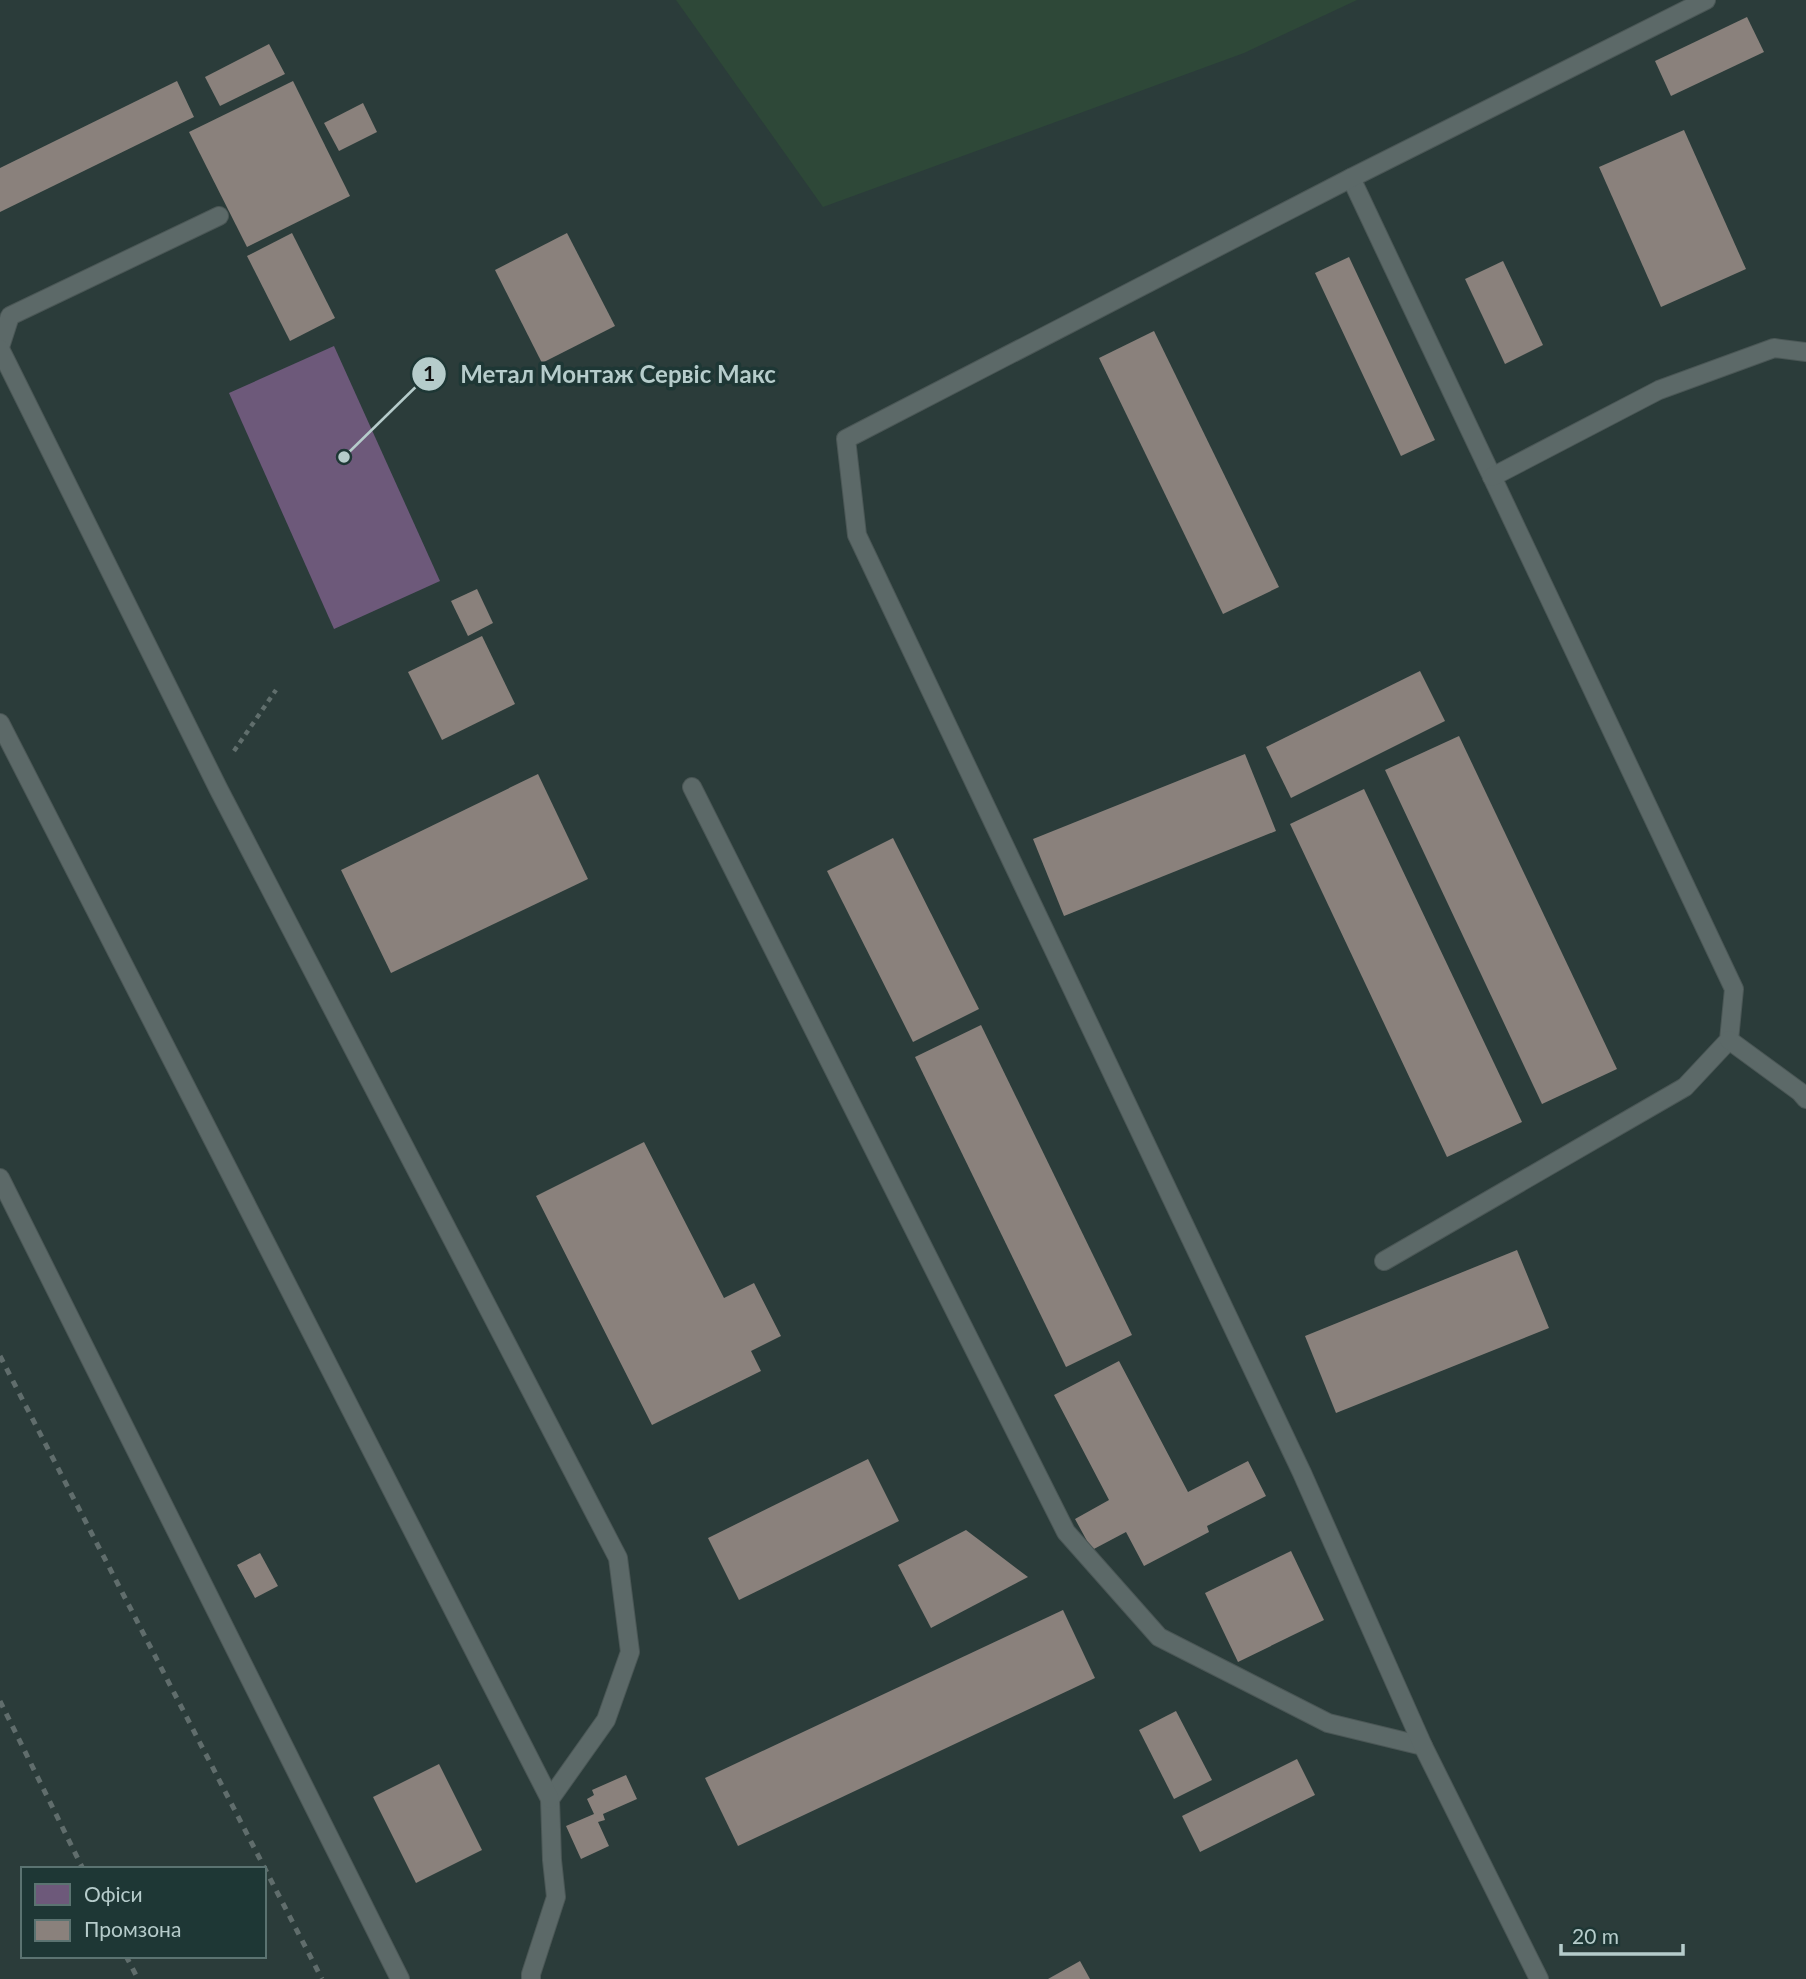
<svg xmlns="http://www.w3.org/2000/svg" width="1806" height="1979" font-family="Lato,sans-serif">
<style>
.green{fill:#2e4838}
.offices{fill:#6d597a}
.industry{fill:#8a817c}
.lines{fill:none;stroke-linecap:round;stroke-linejoin:round}
.lane-casing{stroke:#4b5756;stroke-width:20}
.path{stroke:#606e6c;stroke-width:4.5;stroke-dasharray:5 5;stroke-linecap:butt}
.lane{stroke:#5c6968;stroke-width:18}
.rail{stroke:#606d6c;stroke-width:5;stroke-dasharray:7 7;stroke-linecap:butt}
.leader{fill:none;stroke:#b6cccb;stroke-width:2.5}
.callout-dot{fill:#b6cccb;stroke:#1e3735;stroke-width:2.5}
.mark-label{font-size:21px;text-anchor:middle;font-weight:bold;fill:#111}
.callout-label{font-size:24px;text-anchor:middle;font-weight:bold;fill:#b6cccb;stroke:#1e3735;stroke-width:7;stroke-linejoin:round;paint-order:stroke}
</style>
<rect width="100%" height="100%" fill="#2b3c3a"/>
<polygon class="green" points="676,0 1357,0 1244,53 823,207"/>
<polygon class="offices" points="334,346 440,581 334,629 229,393"/>
<g class="industry">
<polygon points="1747,17 1764,52 1671,96 1655,61"/>
<polygon points="269,44 285,74 220,106 205,77"/>
<polygon points="177,81 194,117 0,212 0,168"/>
<polygon points="293,81 350,196 247,247 189,132"/>
<polygon points="363,103 377,132 339,151 324,123"/>
<polygon points="1684,130 1746,269 1661,307 1599,167"/>
<polygon points="292,233 335,318 290,341 247,256"/>
<polygon points="567,233 615,326 542,363 495,270"/>
<polygon points="1349,257 1435,440 1401,456 1315,273"/>
<polygon points="1503,261 1543,345 1505,364 1465,279"/>
<polygon points="1154,331 1279,587 1223,614 1099,358"/>
<polygon points="477,589 493,623 468,636 451,601"/>
<polygon points="482,636 515,704 442,740 408,672"/>
<polygon points="1420,671 1445,721 1291,798 1266,747"/>
<polygon points="1459,736 1617,1069 1542,1104 1385,770"/>
<polygon points="1245,754 1276,831 1064,916 1033,839"/>
<polygon points="538,774 588,879 391,973 341,870"/>
<polygon points="1364,789 1522,1122 1447,1157 1290,824"/>
<polygon points="893,838 979,1009 913,1042 827,871"/>
<polygon points="981,1025 1132,1335 1066,1367 915,1057"/>
<polygon points="644,1142 724,1298 754,1283 781,1336 751,1351 761,1371 652,1425 536,1196"/>
<polygon points="1517,1250 1549,1328 1336,1413 1305,1336"/>
<polygon points="1119,1361 1188,1492 1248,1461 1266,1496 1207,1526 1209,1532 1144,1566 1126,1532 1092,1550 1075,1519 1109,1500 1054,1395"/>
<polygon points="868,1459 899,1521 739,1600 708,1538"/>
<polygon points="966,1530 1028,1577 931,1628 898,1565"/>
<polygon points="1291,1551 1324,1620 1238,1662 1205,1593"/>
<polygon points="260,1553 278,1586 255,1598 237,1565"/>
<polygon points="1063,1610 1095,1678 738,1846 705,1778"/>
<polygon points="1176,1711 1212,1780 1174,1799 1139,1730"/>
<polygon points="1297,1759 1315,1795 1200,1852 1182,1816"/>
<polygon points="439,1764 482,1850 416,1883 373,1797"/>
<polygon points="626,1775 637,1799 603,1814 605,1820 598,1822 609,1846 581,1859 566,1826 594,1814 587,1799 594,1795 592,1790"/>
<polygon points="1080,1961 1090,1979 1048,1979"/>
</g>
<g class="lines">
<defs>
<g id="lane">
<polyline points="1351,178 1734,989 1729,1040 1685,1087 1384,1261"/>
<polyline points="0,347 10,316 219,216"/>
<polyline points="0,349 219,790 618,1558 630,1652 606,1720 550,1799 552,1860 556,1897 531,1974 531,1979"/>
<polyline points="1492,477 1659,390 1774,348 1806,352"/>
<polyline points="0,723 550,1799"/>
<polyline points="692,787 1066,1532 1159,1637 1328,1723 1423,1746"/>
<polyline points="1729,1040 1800,1092 1806,1099"/>
<polyline points="0,1178 400,1979"/>
<polyline points="1539,1979 1423,1746 1302,1473 857,535 846,439 1351,178 1706,0"/>
</g>
</defs>
<use href="#lane" class="lane-casing"/>
<polyline class="path" points="234,751 276,690"/>
<use href="#lane" class="lane"/>
<g class="rail">
<polyline points="0,1356 322,1979"/>
<polyline points="0,1701 83,1869"/>
<polyline points="126,1956 138,1979"/>
</g>
</g>
<path class="leader" d="M344 457L429 374"/>
<g class="callout-dot">
<circle cx="344" cy="457" r="7"/>
<circle cx="429" cy="374" r="18"/>
</g>
<g class="mark-label">
<text x="429" y="381">1</text>
</g>
<g class="callout-label">
<text x="618" y="383">Метал Монтаж Сервіс Макс</text>
</g>
<rect x="21" y="1867" width="245" height="91" fill="#1e3735" stroke="#5b7371" stroke-width="2"/>
<rect x="35" y="1884" width="35" height="21" fill="#6d597a" stroke="#5b7371" stroke-width="2"/>
<text x="84" y="1902" font-size="21" fill="#b6cccb">Офіси</text>
<rect x="35" y="1920" width="35" height="21" fill="#8a817c" stroke="#5b7371" stroke-width="2"/>
<text x="84" y="1937" font-size="21" fill="#b6cccb">Промзона</text>
<path d="M1561 1944v10h122v-10" fill="none" stroke="#b6cccb" stroke-width="3.5"/>
<text x="1572" y="1944" font-size="21" fill="#b6cccb" stroke="#1e3735" stroke-width="5" paint-order="stroke">20 m</text>
</svg>
